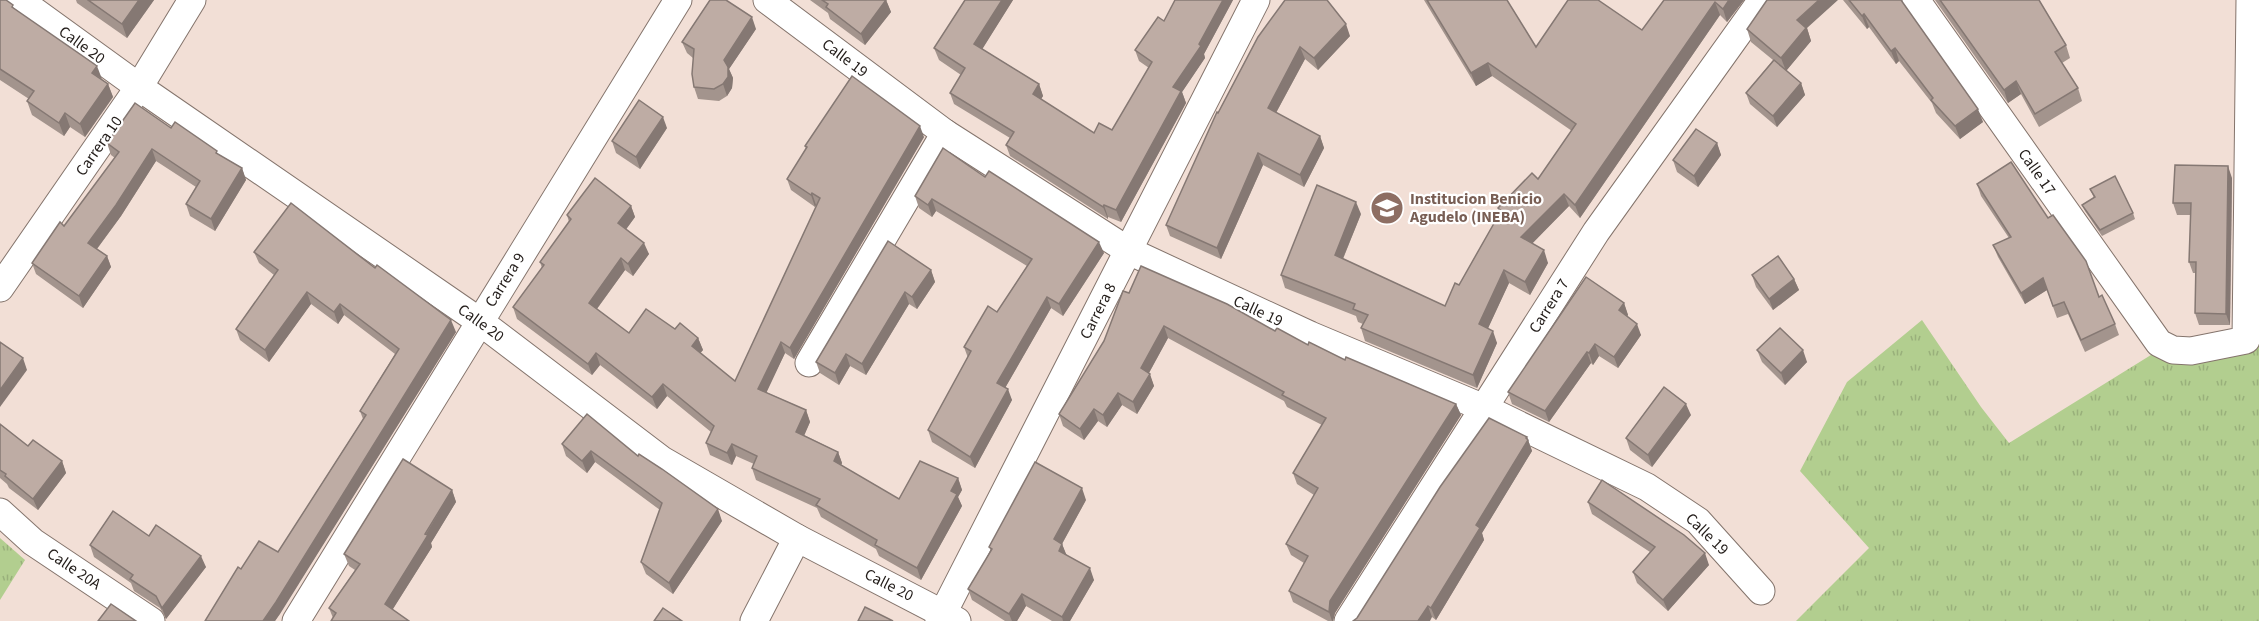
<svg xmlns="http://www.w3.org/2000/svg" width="2259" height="621" font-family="'Source Sans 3',sans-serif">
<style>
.grass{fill:url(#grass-tufts)}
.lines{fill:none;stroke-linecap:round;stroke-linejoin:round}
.street-casing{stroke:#84746c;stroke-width:29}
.street{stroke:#fff;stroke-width:27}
.wall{fill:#a3948d}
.shaded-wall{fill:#857873}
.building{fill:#beaca4;stroke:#857873;stroke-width:1.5}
.labels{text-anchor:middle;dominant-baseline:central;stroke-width:4.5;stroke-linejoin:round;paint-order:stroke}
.street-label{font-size:16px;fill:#221c19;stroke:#fff}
.education-label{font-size:16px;font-weight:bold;fill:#785e54;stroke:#fff;text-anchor:start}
</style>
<defs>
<pattern id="grass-tufts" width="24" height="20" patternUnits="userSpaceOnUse" patternTransform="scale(1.5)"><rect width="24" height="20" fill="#b2ce8f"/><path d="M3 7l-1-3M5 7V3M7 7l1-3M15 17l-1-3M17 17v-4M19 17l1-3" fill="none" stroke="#99b07b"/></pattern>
</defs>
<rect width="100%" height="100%" fill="#f2dfd6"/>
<g class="grass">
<polygon points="2259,297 2259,621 1796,621 1869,548 1800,471 1847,382 1922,320 1981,407 2009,443 2159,350 2244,346"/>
<polygon points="0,538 25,560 0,600"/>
</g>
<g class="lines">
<defs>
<g id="street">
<polyline points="19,0 139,87 479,321 662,460 797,538 957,621"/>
<polyline points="767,0 945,133 1129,251 1310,335 1484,408 1647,487 1698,521 1761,591"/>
<polyline points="1916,0 2159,343 2173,350 2191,351 2246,340 2250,0"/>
<polyline points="0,288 139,87 192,0"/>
<polyline points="809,363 945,133"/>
<polyline points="0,512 33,542 151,621"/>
<polyline points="296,621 678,0"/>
<polyline points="754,621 797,538"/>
<polyline points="939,621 1256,0"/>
<polyline points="1348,621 1596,232 1762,0"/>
</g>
</defs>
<use href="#street" class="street-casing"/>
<use href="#street" class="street"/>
</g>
<g class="wall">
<polygon points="0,0 14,8 108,84 113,97 85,137 70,127 64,136 32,115 27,101 29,99 0,80"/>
<polygon points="76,0 154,0 127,38 77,3"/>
<polygon points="810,0 886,0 891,12 865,45 830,19 828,13"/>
<polygon points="965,0 1013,0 982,49 1039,84 1043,96 1041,99 1094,133 1112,130 1149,68 1139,61 1135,50 1164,21 1175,0 1233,0 1204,54 1205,58 1182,92 1186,103 1121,222 1108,217 1108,219 1010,156 1006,145 1010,138 954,104 950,93 961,75 939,60 934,48"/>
<polygon points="1424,0 1507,0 1536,47 1642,30 1664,0 1744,0 1727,22 1720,15 1580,218 1569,206 1532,243 1548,263 1530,295 1509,283 1488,328 1497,343 1477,388 1365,341 1361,328 1363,324 1358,322 1356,316 1285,288 1281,275 1361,214 1343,259 1445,306 1459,285 1500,213 1498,208 1538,179 1572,131 1492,76 1476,86"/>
<polygon points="1843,0 1901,0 1983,122 1960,139 1936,113 1932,103 1899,61 1896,64 1869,27 1867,29"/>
<polygon points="1935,0 2039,0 2066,45 2070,58 2062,63 2078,88 2082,101 2039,127 2021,94 2008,103"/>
<polygon points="1807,28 1811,41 1786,71 1801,83 1805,95 1777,127 1750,104 1746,93 1773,60 1751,42 1747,29"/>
<polygon points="756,29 729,69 733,78 732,88 727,96 719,101 698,99 694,87 693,58 687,53 682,42"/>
<polygon points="1350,36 1318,70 1305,59 1276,113 1320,136 1324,148 1304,187 1263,165 1221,259 1170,236 1166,225 1218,113 1258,37"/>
<polygon points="171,128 218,154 242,168 246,180 215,231 190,216 186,204 196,187 156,161 121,216 97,249 107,256 111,267 83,308 36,274 32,263 64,226 115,158 111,155 107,143"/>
<polygon points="667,128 640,169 616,153 612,141"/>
<polygon points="924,137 794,359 785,353 766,392 806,410 810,422 804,435 838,452 842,463 841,465 899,499 958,478 962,490 958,497 962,506 921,580 879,556 876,549 821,517 817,508 756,480 752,468 754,464 736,456 732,465 710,455 706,443 711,432 667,396 657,409 600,365 592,375 517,319 513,307 542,268 540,262 569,222 567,215 631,206 635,217 626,229 649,254 633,276 625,270 597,309 629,333 675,329 698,338 703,350 700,353 735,381 817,205 816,205 815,207 791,190 787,179 806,149 805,146"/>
<polygon points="1717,143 1721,155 1698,187 1677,172 1673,160"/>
<polygon points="985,177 1104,253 1063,316 1051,308 1005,388 1012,400 975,468 932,442 928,430 968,358 964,347 997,312 1027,266 936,211 932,217 919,208 915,196"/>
<polygon points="2232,178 2230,325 2199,325 2195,313 2196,273 2193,273 2189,262 2191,215 2177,215 2173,203"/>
<polygon points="1977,184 2099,297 2115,324 2119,335 2085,352 2068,314 2057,318 2047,290 2025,304 1998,257 1993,245 2009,238 1981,196"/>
<polygon points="2090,189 2133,213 2135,219 2102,236 2085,211 2082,205 2094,198"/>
<polygon points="254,252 456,332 275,621 205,621 241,569 278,552 363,419 360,411 395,354 344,315 338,324 311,304 269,362 240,340 236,329 274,275 259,263"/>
<polygon points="931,270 935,282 917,309 909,304 866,375 850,366 839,385 820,373 816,362"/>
<polygon points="1752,275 1794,279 1799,290 1773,310 1756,287"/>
<polygon points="1129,293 1275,331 1345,360 1456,404 1461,415 1335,613 1333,621 1328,621 1293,602 1289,591 1304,563 1291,555 1286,544 1314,495 1297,484 1293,473 1322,425 1287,407 1284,401 1168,338 1149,373 1154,386 1137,414 1122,405 1107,427 1098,421 1084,440 1063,426 1059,414 1104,341"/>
<polygon points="1624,303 1628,315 1627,316 1641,335 1618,368 1599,356 1593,365 1591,363 1549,422 1512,404 1508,392"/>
<polygon points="1757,350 1807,362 1785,385 1762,362"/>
<polygon points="1691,415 1652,467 1630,450 1626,438"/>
<polygon points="0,424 28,446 62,461 66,473 38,510 9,488 7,484 0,478"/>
<polygon points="1527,437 1532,451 1482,533 1484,540 1436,620 1432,617 1357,618"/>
<polygon points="562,444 638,456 722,521 673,594 646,574 641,562 660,510 595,462 587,473 566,456"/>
<polygon points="452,490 456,502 431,543 432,547 393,609 333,618 329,608 355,570 349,566 344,554"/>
<polygon points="1086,500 1062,544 1066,555 1094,580 1070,621 1052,621 1026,606 1017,621 1005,621 972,600 968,589 991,551 989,547"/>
<polygon points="1588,502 1709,565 1668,611 1637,583 1633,572 1650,552 1592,514"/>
<polygon points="149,536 206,567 166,619 160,608 134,591 131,583 94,557 90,545"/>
</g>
<g class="shaded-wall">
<polygon points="139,0 154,0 127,38 122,24"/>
<polygon points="886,0 891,12 865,45 861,34"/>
<polygon points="1002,0 1013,0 978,56 974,44"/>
<polygon points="1223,0 1233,0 1204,54 1205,58 1182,92 1186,103 1121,222 1116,210 1173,87"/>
<polygon points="1729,0 1744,0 1727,22 1723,9"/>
<polygon points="1819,0 1838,0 1807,28 1811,41 1786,71 1781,58 1797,20"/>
<polygon points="1715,2 1720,15 1580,218 1575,205"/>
<polygon points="1864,14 1869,27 1867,29 1862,16"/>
<polygon points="752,17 756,29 729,69 733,78 732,88 727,96 723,84 724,60"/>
<polygon points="1346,24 1350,36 1318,70 1314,58"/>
<polygon points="1300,47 1305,59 1272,120 1268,108"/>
<polygon points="1895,48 1899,61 1896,64 1891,51"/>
<polygon points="1488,63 1492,76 1476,86 1471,73"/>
<polygon points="97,66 102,79 92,73"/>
<polygon points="2016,81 2021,94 2008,103 2004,90"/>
<polygon points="1801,83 1805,95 1777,127 1773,116"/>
<polygon points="108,84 113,97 85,137 80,124"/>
<polygon points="1039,84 1043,96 1037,106 1033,94"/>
<polygon points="1978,109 1983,122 1960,139 1955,126"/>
<polygon points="65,113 70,127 64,136 59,123"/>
<polygon points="663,117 667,128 640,169 636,157"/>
<polygon points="920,126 924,137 794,359 790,348"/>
<polygon points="1320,136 1324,148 1304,187 1300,175"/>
<polygon points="1717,143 1721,155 1698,187 1694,176"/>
<polygon points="152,149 156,161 121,216 93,254 88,243"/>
<polygon points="1258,153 1263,165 1221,259 1217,248"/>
<polygon points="2228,166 2232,178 2230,325 2226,314"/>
<polygon points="242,168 246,180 215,231 211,219"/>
<polygon points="812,193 816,205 815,207 811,195"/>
<polygon points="1564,194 1569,206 1526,250 1521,237"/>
<polygon points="932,199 936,211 932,217 928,205"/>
<polygon points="1356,202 1361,214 1339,268 1335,255"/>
<polygon points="1104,205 1108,217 1108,219 1103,207"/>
<polygon points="631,206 635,217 622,235 618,223"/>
<polygon points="1099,242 1104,253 1063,316 1059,304"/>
<polygon points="644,243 649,254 633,276 628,264"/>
<polygon points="1544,250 1548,263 1530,295 1525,282"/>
<polygon points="107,256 111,267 83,308 79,296"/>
<polygon points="621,258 625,270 593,314 589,303"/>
<polygon points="931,270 935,282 917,309 912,297"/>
<polygon points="1504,270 1509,283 1484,337 1479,324"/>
<polygon points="2043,278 2047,290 2025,304 2021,293"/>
<polygon points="1794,279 1799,290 1773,310 1769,299"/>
<polygon points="307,292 311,304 269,362 265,350"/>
<polygon points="905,292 909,304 866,375 862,364"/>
<polygon points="1047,297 1051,308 1001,395 997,383"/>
<polygon points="1624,303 1628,315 1623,322 1619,310"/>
<polygon points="340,304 344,315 338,324 334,312"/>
<polygon points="451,320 456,332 280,614 275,621 263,621"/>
<polygon points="1637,324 1641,335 1618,368 1614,357"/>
<polygon points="1164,326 1168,338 1145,380 1141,368"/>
<polygon points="1493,331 1497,343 1477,388 1473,375"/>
<polygon points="698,338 703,350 696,358 692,346"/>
<polygon points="781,342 785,353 763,400 758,389"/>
<polygon points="1595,344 1599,356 1593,365 1589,353"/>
<polygon points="1803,350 1807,362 1785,385 1781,373"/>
<polygon points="1587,352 1591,363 1549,422 1545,411"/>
<polygon points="596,353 600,365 592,375 588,364"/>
<polygon points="846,354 850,366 839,385 835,373"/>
<polygon points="23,358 27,370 0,407 0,390"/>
<polygon points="1150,374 1154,386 1137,414 1133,402"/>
<polygon points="663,384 667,396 657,409 652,397"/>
<polygon points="1008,389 1012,400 975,468 970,457"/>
<polygon points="1118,393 1122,405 1107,427 1103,415"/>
<polygon points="1456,404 1461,415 1335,613 1333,621 1332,621 1329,612 1330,601"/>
<polygon points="1686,404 1691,415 1652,467 1648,455"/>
<polygon points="1094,409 1098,421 1084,440 1080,429"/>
<polygon points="806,410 810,422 801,443 796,432"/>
<polygon points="1527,437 1532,451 1482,533 1484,540 1436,620 1431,608 1476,525"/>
<polygon points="732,444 736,456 732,465 727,453"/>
<polygon points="591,451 595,462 587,473 582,461"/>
<polygon points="838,452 842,463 838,472 834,461"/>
<polygon points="62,461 66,473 38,510 33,499"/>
<polygon points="958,478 962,490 958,497 962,506 921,580 917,568 951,491"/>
<polygon points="1082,488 1086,500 1058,551 1054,539"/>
<polygon points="452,490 456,502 431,543 432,547 389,615 385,604"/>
<polygon points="718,509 722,521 673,594 669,583"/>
<polygon points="1062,544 1067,556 1059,551"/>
<polygon points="1705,553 1709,565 1668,611 1663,600"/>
<polygon points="201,556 206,567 166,619 162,608"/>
<polygon points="1090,568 1094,580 1070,621 1063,621 1062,617"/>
<polygon points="1022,594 1026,606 1017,621 1012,621 1009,614"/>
<polygon points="1428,606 1432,617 1430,621 1418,621"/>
</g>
<g class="building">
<polygon points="0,0 6,0 13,5 12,7 97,66 92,73 108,84 80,124 65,113 59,123 27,101 34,91 0,69"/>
<polygon points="88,0 139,0 122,24"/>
<polygon points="710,0 726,0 752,17 724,60 728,67 728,77 723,84 714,89 694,87 692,74 694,49 682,42"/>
<polygon points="822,0 886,0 861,34 826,7 828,4"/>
<polygon points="965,0 1002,0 974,44 1039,84 1033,94 1094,133 1099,123 1112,130 1152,62 1135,50 1158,17 1164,21 1175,0 1223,0 1199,44 1201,46 1173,87 1181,91 1116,210 1104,205 1103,207 1006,145 1014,132 950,93 965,68 934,48"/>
<polygon points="1285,0 1327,0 1346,24 1314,58 1300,47 1268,108 1320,136 1300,175 1258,153 1217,248 1166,225 1217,112 1218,113 1258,37"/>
<polygon points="1427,0 1507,0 1536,47 1568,0 1598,0 1642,30 1664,0 1729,0 1723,9 1715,2 1575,205 1564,194 1521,237 1544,250 1525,282 1504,270 1479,324 1493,331 1473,375 1361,328 1368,315 1353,309 1355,304 1281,275 1317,185 1356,202 1335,255 1445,306 1455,283 1459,285 1501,211 1498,208 1532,173 1538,179 1576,124 1488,63 1471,73"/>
<polygon points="1767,0 1819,0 1797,20 1806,28 1781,58 1747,29"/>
<polygon points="1849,0 1901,0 1978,109 1955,126 1931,100 1933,98 1895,48 1891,51 1864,14 1862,16"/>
<polygon points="1940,0 2039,0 2066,45 2055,52 2078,88 2035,114 2016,81 2004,90"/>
<polygon points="1774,60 1801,83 1773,116 1746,93"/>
<polygon points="852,76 920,126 790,348 781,342 758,389 806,410 796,432 838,452 834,461 899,499 920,461 958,478 951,491 957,494 917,568 875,545 877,540 816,505 820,499 752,468 757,456 732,444 727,453 706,443 714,426 663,384 652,397 596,353 588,364 513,307 544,265 540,262 571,219 567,215 595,178 631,206 618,223 644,243 628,264 621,258 589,303 629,333 646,309 675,329 680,323 698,338 692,346 735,381 820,198 812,193 811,195 787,179 807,147 805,146"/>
<polygon points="639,100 663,117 636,157 612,141"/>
<polygon points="135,103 171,128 175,122 217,151 216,153 242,168 211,219 186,204 200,181 152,149 116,205 88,243 107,256 79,296 32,263 60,222 64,226 119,152 107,143"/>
<polygon points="1696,129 1717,143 1694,176 1673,160"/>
<polygon points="943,148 985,177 989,171 1099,242 1059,304 1047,297 997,383 1008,389 970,457 928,430 971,351 964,347 988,306 997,312 1032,259 932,199 928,205 915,196"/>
<polygon points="2011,162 2048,218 2053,215 2086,261 2099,297 2102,295 2115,324 2081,340 2064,302 2053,306 2043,278 2021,293 1993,245 2011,237 1977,184"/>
<polygon points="2175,165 2228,166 2226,314 2195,313 2196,262 2189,262 2191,203 2173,203"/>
<polygon points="2115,176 2133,213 2100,230 2082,205 2095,197 2090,189"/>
<polygon points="291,203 375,268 377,265 451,320 276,602 263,621 205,621 238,567 241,569 259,541 278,552 366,415 360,411 399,349 340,304 334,312 307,292 265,350 236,329 278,270 254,252"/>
<polygon points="888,241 931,270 912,297 905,292 862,364 846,354 835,373 816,362"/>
<polygon points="1778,256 1794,279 1769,299 1752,275"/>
<polygon points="1141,266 1227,304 1275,331 1277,328 1308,345 1309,342 1345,360 1346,357 1456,404 1330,601 1329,612 1289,591 1308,556 1286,544 1318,488 1293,473 1326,418 1282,395 1284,392 1164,326 1141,368 1150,374 1133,402 1118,393 1103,415 1094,409 1080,429 1059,414 1104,341 1123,291 1129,293"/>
<polygon points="1586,277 1624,303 1619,310 1637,324 1614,357 1595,344 1589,353 1587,352 1545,411 1508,392"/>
<polygon points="1780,328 1803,350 1781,373 1757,350"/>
<polygon points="0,342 23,358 0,390"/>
<polygon points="1664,387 1686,404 1648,455 1626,438"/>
<polygon points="587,414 638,456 639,454 662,469 718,509 669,583 641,562 662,503 591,451 582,461 562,444"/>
<polygon points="1489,418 1527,437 1526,438 1528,440 1476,525 1480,528 1431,608 1428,606 1418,621 1353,621 1357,618 1440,487"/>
<polygon points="0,424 28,446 33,440 62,461 33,499 5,476 6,474 0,470"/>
<polygon points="403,459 452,490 425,534 428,535 385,604 409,621 331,621 336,613 329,608 360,564 344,554"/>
<polygon points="1035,462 1082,488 1054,539 1062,544 1059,551 1090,568 1062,617 1022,594 1009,614 968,589 992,549 989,547"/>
<polygon points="1602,480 1684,535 1705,553 1663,600 1633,572 1655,547 1588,502"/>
<polygon points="113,511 149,536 156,525 201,556 162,608 156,596 130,579 133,575 90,545"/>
<polygon points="111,604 136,621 98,621"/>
<polygon points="865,607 893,621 858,621"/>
<polygon points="663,608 682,621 654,621"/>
</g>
<defs>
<symbol id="school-disc" viewBox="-11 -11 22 22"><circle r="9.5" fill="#8d6e63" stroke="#fff"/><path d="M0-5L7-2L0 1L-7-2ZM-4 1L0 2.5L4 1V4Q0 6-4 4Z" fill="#fff"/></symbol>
</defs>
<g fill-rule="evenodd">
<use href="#school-disc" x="1368" y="189" width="38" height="38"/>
</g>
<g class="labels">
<g class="street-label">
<text transform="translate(82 45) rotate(36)">Calle 20</text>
<text transform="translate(845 58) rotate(37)">Calle 19</text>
<text transform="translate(99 146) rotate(-55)">Carrera 10</text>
<text transform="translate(2037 172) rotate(55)">Calle 17</text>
<text transform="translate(505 280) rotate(-58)">Carrera 9</text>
<text transform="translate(1549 306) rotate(-58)">Carrera 7</text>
<text transform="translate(1098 311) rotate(-63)">Carrera 8</text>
<text transform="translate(1258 311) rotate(25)">Calle 19</text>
<text transform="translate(481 323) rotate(36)">Calle 20</text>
<text transform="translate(1707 534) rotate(44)">Calle 19</text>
<text transform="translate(74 569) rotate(34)">Calle 20A</text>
<text transform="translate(889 585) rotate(27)">Calle 20</text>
</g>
<g class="education-label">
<text x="1410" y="199">Institucion Benicio<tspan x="1410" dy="18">Agudelo (INEBA)</tspan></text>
</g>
</g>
</svg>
